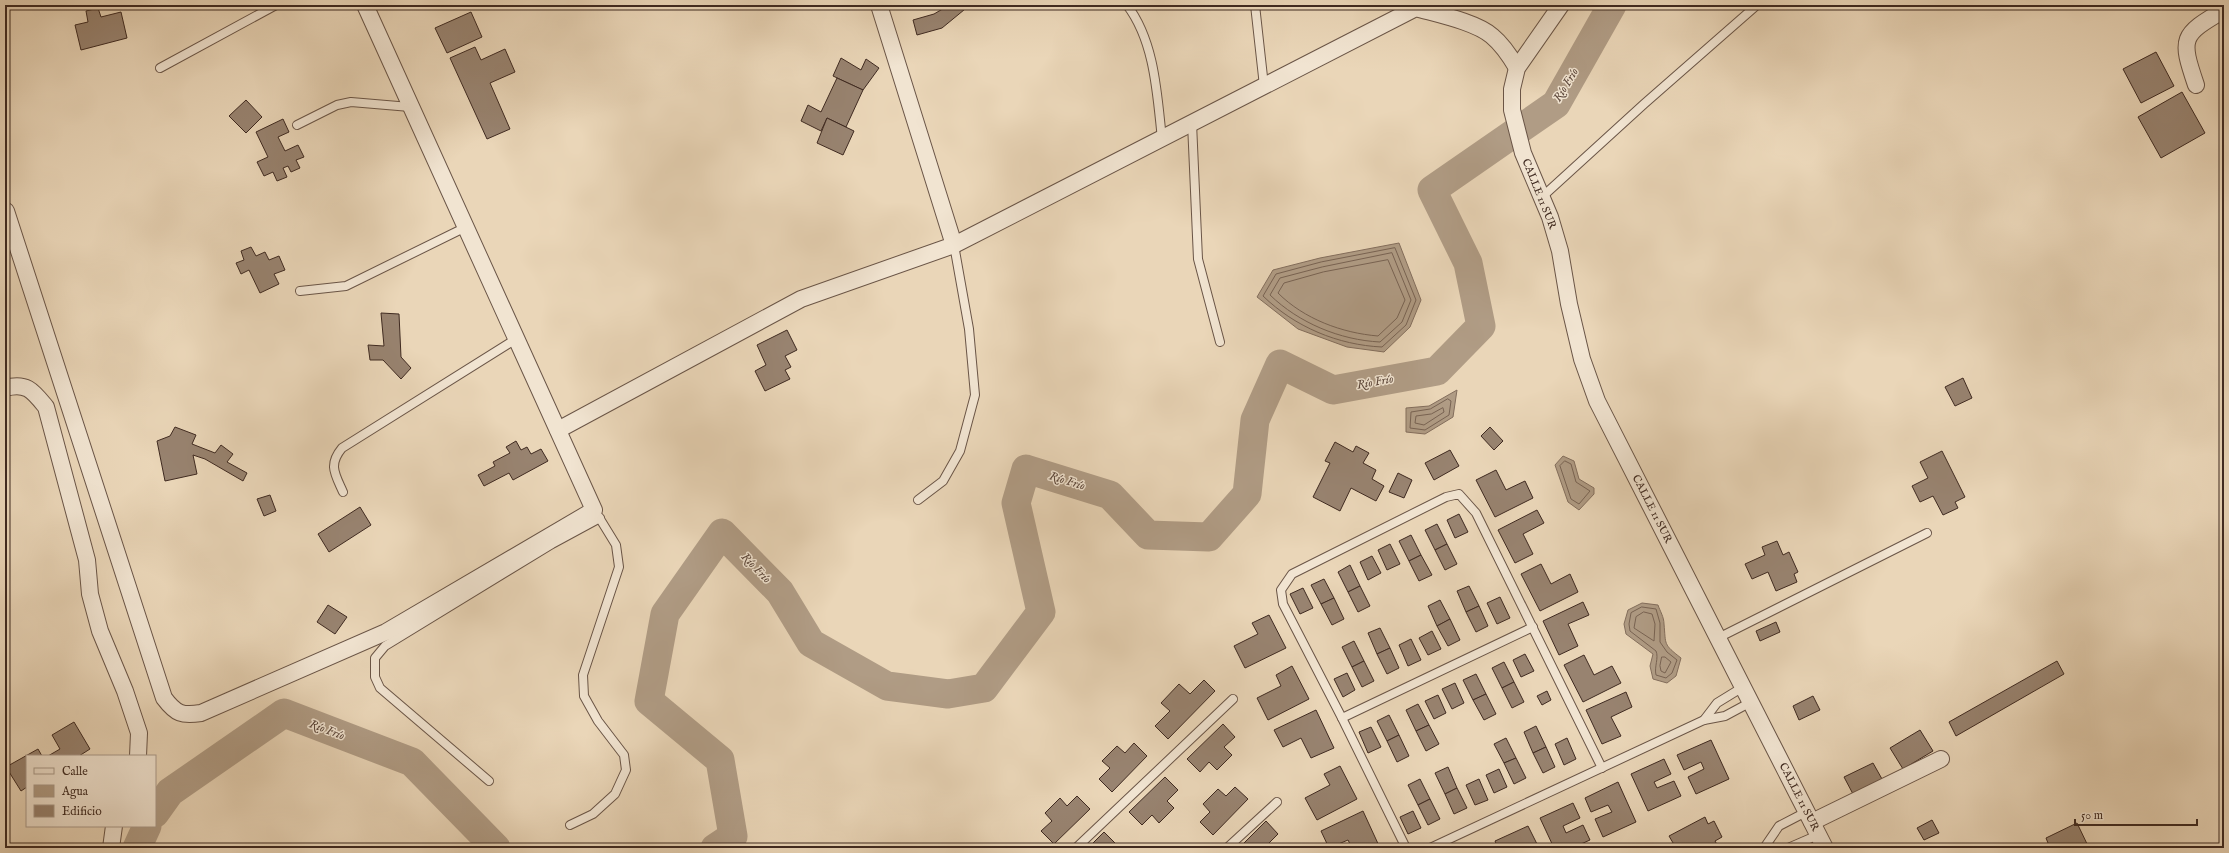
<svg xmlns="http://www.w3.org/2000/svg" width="2229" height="853" font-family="'IM FELL English',serif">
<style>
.water{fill:#b09c85;stroke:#836e5d}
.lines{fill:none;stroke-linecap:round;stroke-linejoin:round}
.shore{stroke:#786353;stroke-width:1}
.river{stroke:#b09c85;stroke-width:29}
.building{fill:#988370;stroke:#3f2a21}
.lane-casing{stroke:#6a5547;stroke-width:10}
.street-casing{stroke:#6a5547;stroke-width:18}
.lane{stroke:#f1e4d1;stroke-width:8}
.street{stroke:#f1e4d1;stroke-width:16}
.labels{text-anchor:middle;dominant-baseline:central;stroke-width:3;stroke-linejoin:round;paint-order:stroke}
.street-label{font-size:11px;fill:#3f2a21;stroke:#f1e4d1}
.water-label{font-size:12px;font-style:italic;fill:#5b463a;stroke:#f1e4d1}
</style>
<rect width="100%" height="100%" fill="#ead6b8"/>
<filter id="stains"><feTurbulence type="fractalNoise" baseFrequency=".005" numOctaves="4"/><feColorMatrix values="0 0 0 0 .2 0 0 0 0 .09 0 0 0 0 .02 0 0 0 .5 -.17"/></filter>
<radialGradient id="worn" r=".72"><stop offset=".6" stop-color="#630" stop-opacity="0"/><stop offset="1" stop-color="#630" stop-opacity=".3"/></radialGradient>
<g class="water">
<polygon points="1399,243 1421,300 1410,327 1384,352 1347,347 1298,329 1257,297 1273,270 1320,258"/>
<polygon points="1457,390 1453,417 1425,434 1406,432 1406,408 1429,406"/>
<polygon points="1563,456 1574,461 1579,479 1594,488 1594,494 1579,510 1568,502 1555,465"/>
<path d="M1642 603 1658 605C1660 611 1664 617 1664 624 1666 645 1663 644 1681 658L1676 676 1667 683 1653 679 1650 666 1653 654 1626 634 1624 624 1628 610Z"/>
</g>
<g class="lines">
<g class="shore">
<path d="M1395 248 1416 300 1406 325 1382 347C1338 345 1295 327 1263 296L1276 274 1321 262Z"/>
<path d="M1392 253 1411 300 1402 322 1380 342C1340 340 1299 323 1270 295L1280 278 1322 267Z"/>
<path d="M1388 260 1405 300 1397 318 1378 336C1342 333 1304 319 1278 293L1284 283 1323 272Z"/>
<polygon points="1448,399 1451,401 1449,415 1425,430 1410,428 1411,412 1430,409"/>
<polygon points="1443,408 1444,412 1424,425 1415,423 1416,416 1431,414"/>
<polygon points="1565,461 1571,464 1576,482 1590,491 1579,504 1571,499 1560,466"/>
<path d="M1642 607 1656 609 1660 623V642L1667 652 1677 660 1672 673 1666 678 1656 675C1654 667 1659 658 1656 651L1630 631 1629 624 1631 613Z"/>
<polygon points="1644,612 1652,614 1655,624 1654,641 1634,628 1636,617"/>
<polygon points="1662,657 1665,657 1671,662 1665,673 1661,671 1660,666"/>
</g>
<g class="river">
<polyline points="155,813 170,792 284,713 412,762 496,848"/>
<polyline points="137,848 147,826"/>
<polyline points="715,848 733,836 720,760 649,701 665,614 722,533 780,592 811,643 887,686 948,694 984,688 1041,612 1016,503 1026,469 1110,495 1148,535 1209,537 1247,494 1255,420 1280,364 1333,390 1437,371 1481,326 1468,263 1432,190 1556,104 1612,5"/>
</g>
</g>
<g class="building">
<polygon points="945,5 970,5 942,28 917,35 913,20 934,14 946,7"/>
<polygon points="98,8 101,17 121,12 127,38 81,50 75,25 88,22 86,11"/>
<polygon points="471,12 482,37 447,53 435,28"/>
<polygon points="475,47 481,60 505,49 515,72 490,83 510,129 487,139 450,58"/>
<polygon points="2156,52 2174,86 2141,103 2123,69"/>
<polygon points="841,58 861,70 866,59 879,68 863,90 833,76"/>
<polygon points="837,78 863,90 846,127 827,118 821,131 801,121 808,105 821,112"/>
<polygon points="2182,92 2205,133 2161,158 2138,117"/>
<polygon points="246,100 262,117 246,133 229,116"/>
<polygon points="827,118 854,131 843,155 817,143"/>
<polygon points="283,119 289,132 278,137 285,151 298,145 304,157 296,160 300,168 291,172 288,166 283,168 287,177 277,181 273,172 264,176 257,162 268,157 256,132"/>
<polygon points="251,247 256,256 265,252 269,260 279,256 285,270 274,274 279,284 260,293 249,270 241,274 236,263 244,260 241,251"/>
<polygon points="381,313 399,314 401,357 411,368 401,379 383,360 370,360 368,345 384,346"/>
<polygon points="787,330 797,350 785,356 791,367 785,370 790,379 765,391 755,371 766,365 757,345"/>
<polygon points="1963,378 1972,398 1955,406 1945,387"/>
<polygon points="175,427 196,435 192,444 215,453 221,445 233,454 227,462 247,473 243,481 205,459 193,455 197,474 165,481 157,441 170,436"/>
<polygon points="1490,427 1503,441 1494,450 1481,436"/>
<polygon points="516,441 521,450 527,447 531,454 541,449 548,461 513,480 509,473 484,486 478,475 495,466 493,462 510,453 506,447"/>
<polygon points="1335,442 1353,452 1356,446 1369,453 1363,463 1376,470 1372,479 1384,486 1376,501 1351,488 1340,511 1313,497 1330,463 1325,461"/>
<polygon points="1450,450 1459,466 1434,480 1425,463"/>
<polygon points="1942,451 1965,497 1955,502 1958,508 1943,515 1933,496 1920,502 1912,486 1928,478 1920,462"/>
<polygon points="1496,470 1506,490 1525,481 1533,498 1495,517 1476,480"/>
<polygon points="1398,473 1412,480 1404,498 1389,492"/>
<polygon points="270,495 276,511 264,516 257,499"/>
<polygon points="360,507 371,525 329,552 318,534"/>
<polygon points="1537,510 1544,523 1523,534 1533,554 1515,563 1498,530"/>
<polygon points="1459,514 1468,532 1455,538 1447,520"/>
<polygon points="1437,524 1447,544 1435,550 1425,530"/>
<polygon points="1411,535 1421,555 1409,561 1399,541"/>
<polygon points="1777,541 1783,555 1789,552 1798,572 1794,574 1797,582 1776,591 1768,572 1752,579 1745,564 1765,555 1762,547"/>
<polygon points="1390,544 1400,564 1387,570 1378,550"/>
<polygon points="1447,544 1457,564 1445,570 1435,550"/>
<polygon points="1421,555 1432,575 1419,581 1409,561"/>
<polygon points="1372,556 1381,573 1368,580 1360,562"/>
<polygon points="1541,564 1551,584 1570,574 1578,592 1540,611 1521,574"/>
<polygon points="1350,565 1360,586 1348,592 1338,572"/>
<polygon points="1324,579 1334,598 1321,604 1311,585"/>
<polygon points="1360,586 1370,606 1358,612 1348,592"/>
<polygon points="1469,586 1479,606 1466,612 1457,591"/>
<polygon points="1303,588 1313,608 1300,614 1290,594"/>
<polygon points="1500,597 1510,618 1497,624 1487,603"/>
<polygon points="1334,598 1344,619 1332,625 1321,604"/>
<polygon points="1440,600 1450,619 1437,626 1428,606"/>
<polygon points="1583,602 1589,615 1568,624 1578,646 1559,655 1543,621"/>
<polygon points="328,605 347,617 335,634 317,622"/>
<polygon points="1479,606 1488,626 1476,632 1466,612"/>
<polygon points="1269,615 1286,648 1245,668 1234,646 1258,634 1252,623"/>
<polygon points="1450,619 1460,640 1448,646 1437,626"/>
<polygon points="1776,622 1780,632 1760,641 1756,631"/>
<polygon points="1380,628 1390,648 1377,654 1368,633"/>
<polygon points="1432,631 1441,649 1428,655 1419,638"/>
<polygon points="1411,639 1421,660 1408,666 1399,645"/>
<polygon points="1354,641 1364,661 1352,667 1342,647"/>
<polygon points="1390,648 1399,668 1387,674 1377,654"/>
<polygon points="1525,654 1534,671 1521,677 1513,660"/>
<polygon points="1584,655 1594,675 1612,666 1621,683 1583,702 1564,665"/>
<polygon points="1364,661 1374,681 1362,687 1352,667"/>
<polygon points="2057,661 2064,674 1956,736 1949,722"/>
<polygon points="1504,662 1514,682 1502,688 1492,668"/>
<polygon points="1292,666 1309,699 1268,720 1257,698 1281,686 1276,675"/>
<polygon points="1347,673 1355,690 1343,697 1334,679"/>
<polygon points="1476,674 1486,694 1473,700 1463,680"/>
<polygon points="1204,680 1215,691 1168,739 1155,726 1170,711 1161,703 1179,684 1190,694"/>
<polygon points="1514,682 1524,702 1512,708 1502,688"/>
<polygon points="1455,683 1464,703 1452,709 1442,689"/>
<polygon points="1547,691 1551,700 1542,705 1537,696"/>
<polygon points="1626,692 1632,707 1611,717 1621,736 1602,744 1586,710"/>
<polygon points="1486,694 1496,714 1484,720 1473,700"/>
<polygon points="1438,695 1446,713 1434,719 1425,701"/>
<polygon points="1813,696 1820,710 1799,720 1793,706"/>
<polygon points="1418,704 1429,725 1416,731 1406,710"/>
<polygon points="1316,710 1334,748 1311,758 1301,738 1283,747 1274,730"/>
<polygon points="1389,715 1399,735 1387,741 1377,721"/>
<polygon points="74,722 90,749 79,756 48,756 60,749 52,735"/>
<polygon points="1223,724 1235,737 1224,747 1232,755 1217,770 1209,762 1200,772 1187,759"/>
<polygon points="1429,725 1439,744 1426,751 1416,731"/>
<polygon points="1536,726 1546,747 1533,753 1524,732"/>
<polygon points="1371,727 1381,747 1368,753 1359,732"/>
<polygon points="1920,730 1933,751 1903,769 1890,748"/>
<polygon points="1399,735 1409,756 1397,762 1387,741"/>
<polygon points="1506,738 1516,758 1504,763 1494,744"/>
<polygon points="1567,738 1576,759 1564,765 1555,744"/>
<polygon points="1711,740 1729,779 1696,794 1688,777 1704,769 1701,762 1684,770 1677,755"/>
<polygon points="1134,743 1147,756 1112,792 1099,779 1110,768 1102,761 1117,746 1125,753"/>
<polygon points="1546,747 1555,767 1543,773 1533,753"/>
<polygon points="38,749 42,756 27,756 27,787 21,791 6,767"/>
<polygon points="1516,758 1526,778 1514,784 1504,763"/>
<polygon points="1664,759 1671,774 1654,782 1657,788 1674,781 1681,796 1648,811 1631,774"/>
<polygon points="1873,763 1882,779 1853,794 1844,777"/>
<polygon points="1340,766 1357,799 1317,820 1305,798 1330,785 1324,774"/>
<polygon points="1448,767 1457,788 1445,794 1435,773"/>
<polygon points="1499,769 1507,787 1494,793 1486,775"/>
<polygon points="1165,777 1178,790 1167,801 1174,808 1159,823 1152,815 1142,825 1129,812"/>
<polygon points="1420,779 1430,799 1418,805 1408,785"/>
<polygon points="1479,779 1488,800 1475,805 1466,785"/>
<polygon points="1618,782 1636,822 1603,837 1595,819 1612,812 1608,805 1591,812 1585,798"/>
<polygon points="1235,787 1248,799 1213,835 1200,822 1210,812 1203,804 1218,789 1226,796"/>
<polygon points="1457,788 1467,808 1454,814 1445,794"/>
<polygon points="1077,796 1090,809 1054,844 1041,831 1052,821 1045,813 1060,798 1067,806"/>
<polygon points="1430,799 1440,819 1428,825 1418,805"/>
<polygon points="1573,803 1580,818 1563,826 1566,833 1583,825 1590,840 1572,848 1554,848 1540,818"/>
<polygon points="1363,811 1380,848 1352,848 1348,840 1329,848 1321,831"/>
<polygon points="1413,811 1421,828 1408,834 1400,817"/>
<polygon points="1705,817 1708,824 1714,821 1722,837 1715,841 1719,848 1676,848 1669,836"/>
<polygon points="1932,820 1939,833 1924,840 1917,828"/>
<polygon points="1266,821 1278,834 1264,848 1239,848"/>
<polygon points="2077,823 2089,848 2050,848 2046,838"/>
<polygon points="1528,826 1539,848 1498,848 1495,841"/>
<polygon points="1104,832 1117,845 1114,848 1088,848"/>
</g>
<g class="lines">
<defs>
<g id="lane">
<path d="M1127 5C1155 42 1157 94 1162 139"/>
<polyline points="1255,5 1264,86"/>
<polyline points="160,68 276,5"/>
<polyline points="1192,123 1198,259 1220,342"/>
<polyline points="297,125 337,105 351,102 410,107"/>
<polyline points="1542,197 1644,104 1757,5"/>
<polyline points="300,291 346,286 466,227"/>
<path d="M343 492C335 474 328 465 342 448L516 339"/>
<polyline points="918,500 943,481 960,451 975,395 969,329 954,245"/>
<polyline points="1718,638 1927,533"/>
<polyline points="1342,718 1533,627"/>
<polyline points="1704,720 1717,703 1743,687"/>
<polyline points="489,781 380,688 375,677 375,658 385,646 552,544 600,518"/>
<polyline points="570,825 593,814 615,794 626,770 624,755 598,721 584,696 583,675 619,567 616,545 597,514"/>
<polyline points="1076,848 1233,699"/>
<polyline points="1227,848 1277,802"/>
<polyline points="1406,848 1342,718 1283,604 1281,590 1292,574 1446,497 1459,494 1476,513 1602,768"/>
<polyline points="1430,848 1704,720 1725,716 1751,702"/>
<polyline points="1764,848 1779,826 1806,812"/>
<polyline points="1788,848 1818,835"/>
</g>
<g id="street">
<polyline points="1561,5 1517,68 1512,89 1512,110 1523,153 1550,217 1560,251 1569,304 1582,359 1597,401 1825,848"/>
<path d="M2196 85C2180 38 2181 35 2224 10"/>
<path d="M6 211 164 698C176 714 182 716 201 713L386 632 594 510 365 5"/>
<path d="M954 245 1416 8C1437 14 1476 22 1492 36 1503 45 1510 56 1517 68"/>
<path d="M5 388C27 382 33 391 46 407L87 560 90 594 100 631 125 691 139 733 138 756"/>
<polyline points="558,430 801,299 954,245 879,5"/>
<polyline points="1812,822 1941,759"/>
<polyline points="111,848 114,826"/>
</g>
</defs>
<use href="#lane" class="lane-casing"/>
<use href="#street" class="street-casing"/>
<use href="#lane" class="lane"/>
<use href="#street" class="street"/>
</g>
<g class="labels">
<g class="street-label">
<text transform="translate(1539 194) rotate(68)">CALLE 11 SUR</text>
<text transform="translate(1652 509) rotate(63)">CALLE 11 SUR</text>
<text transform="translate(1799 797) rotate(63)">CALLE 11 SUR</text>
</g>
<g class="water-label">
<text transform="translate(1566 85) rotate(-59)">Río Frío</text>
<text transform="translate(1375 382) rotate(-10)">Río Frío</text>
<text transform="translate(1067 481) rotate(17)">Río Frío</text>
<text transform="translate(756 568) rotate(46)">Río Frío</text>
<text transform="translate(327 730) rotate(21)">Río Frío</text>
</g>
</g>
<rect width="2229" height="853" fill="none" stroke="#ead6b8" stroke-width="20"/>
<rect x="6" y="6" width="2217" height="841" fill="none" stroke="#3f2a21" stroke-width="2"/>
<rect x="10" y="10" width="2209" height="833" fill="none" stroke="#3f2a21"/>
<rect x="26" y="755" width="130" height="72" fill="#f1e4d1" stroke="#aa9a8b"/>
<rect x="34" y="768" width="20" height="6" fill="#f1e4d1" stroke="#aa9a8b"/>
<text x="62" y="775" font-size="12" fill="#3f2a21">Calle</text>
<rect x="34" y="785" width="20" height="12" fill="#b09c85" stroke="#aa9a8b"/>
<text x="62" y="795" font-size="12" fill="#3f2a21">Agua</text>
<rect x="34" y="805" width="20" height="12" fill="#988370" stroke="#aa9a8b"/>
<text x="62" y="815" font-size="12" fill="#3f2a21">Edificio</text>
<path d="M2075 819v6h122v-6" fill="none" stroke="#3f2a21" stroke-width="2"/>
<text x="2081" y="819" font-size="12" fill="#3f2a21" stroke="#f1e4d1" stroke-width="3" paint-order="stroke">50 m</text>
<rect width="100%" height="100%" filter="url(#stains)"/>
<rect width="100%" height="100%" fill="url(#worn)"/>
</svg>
